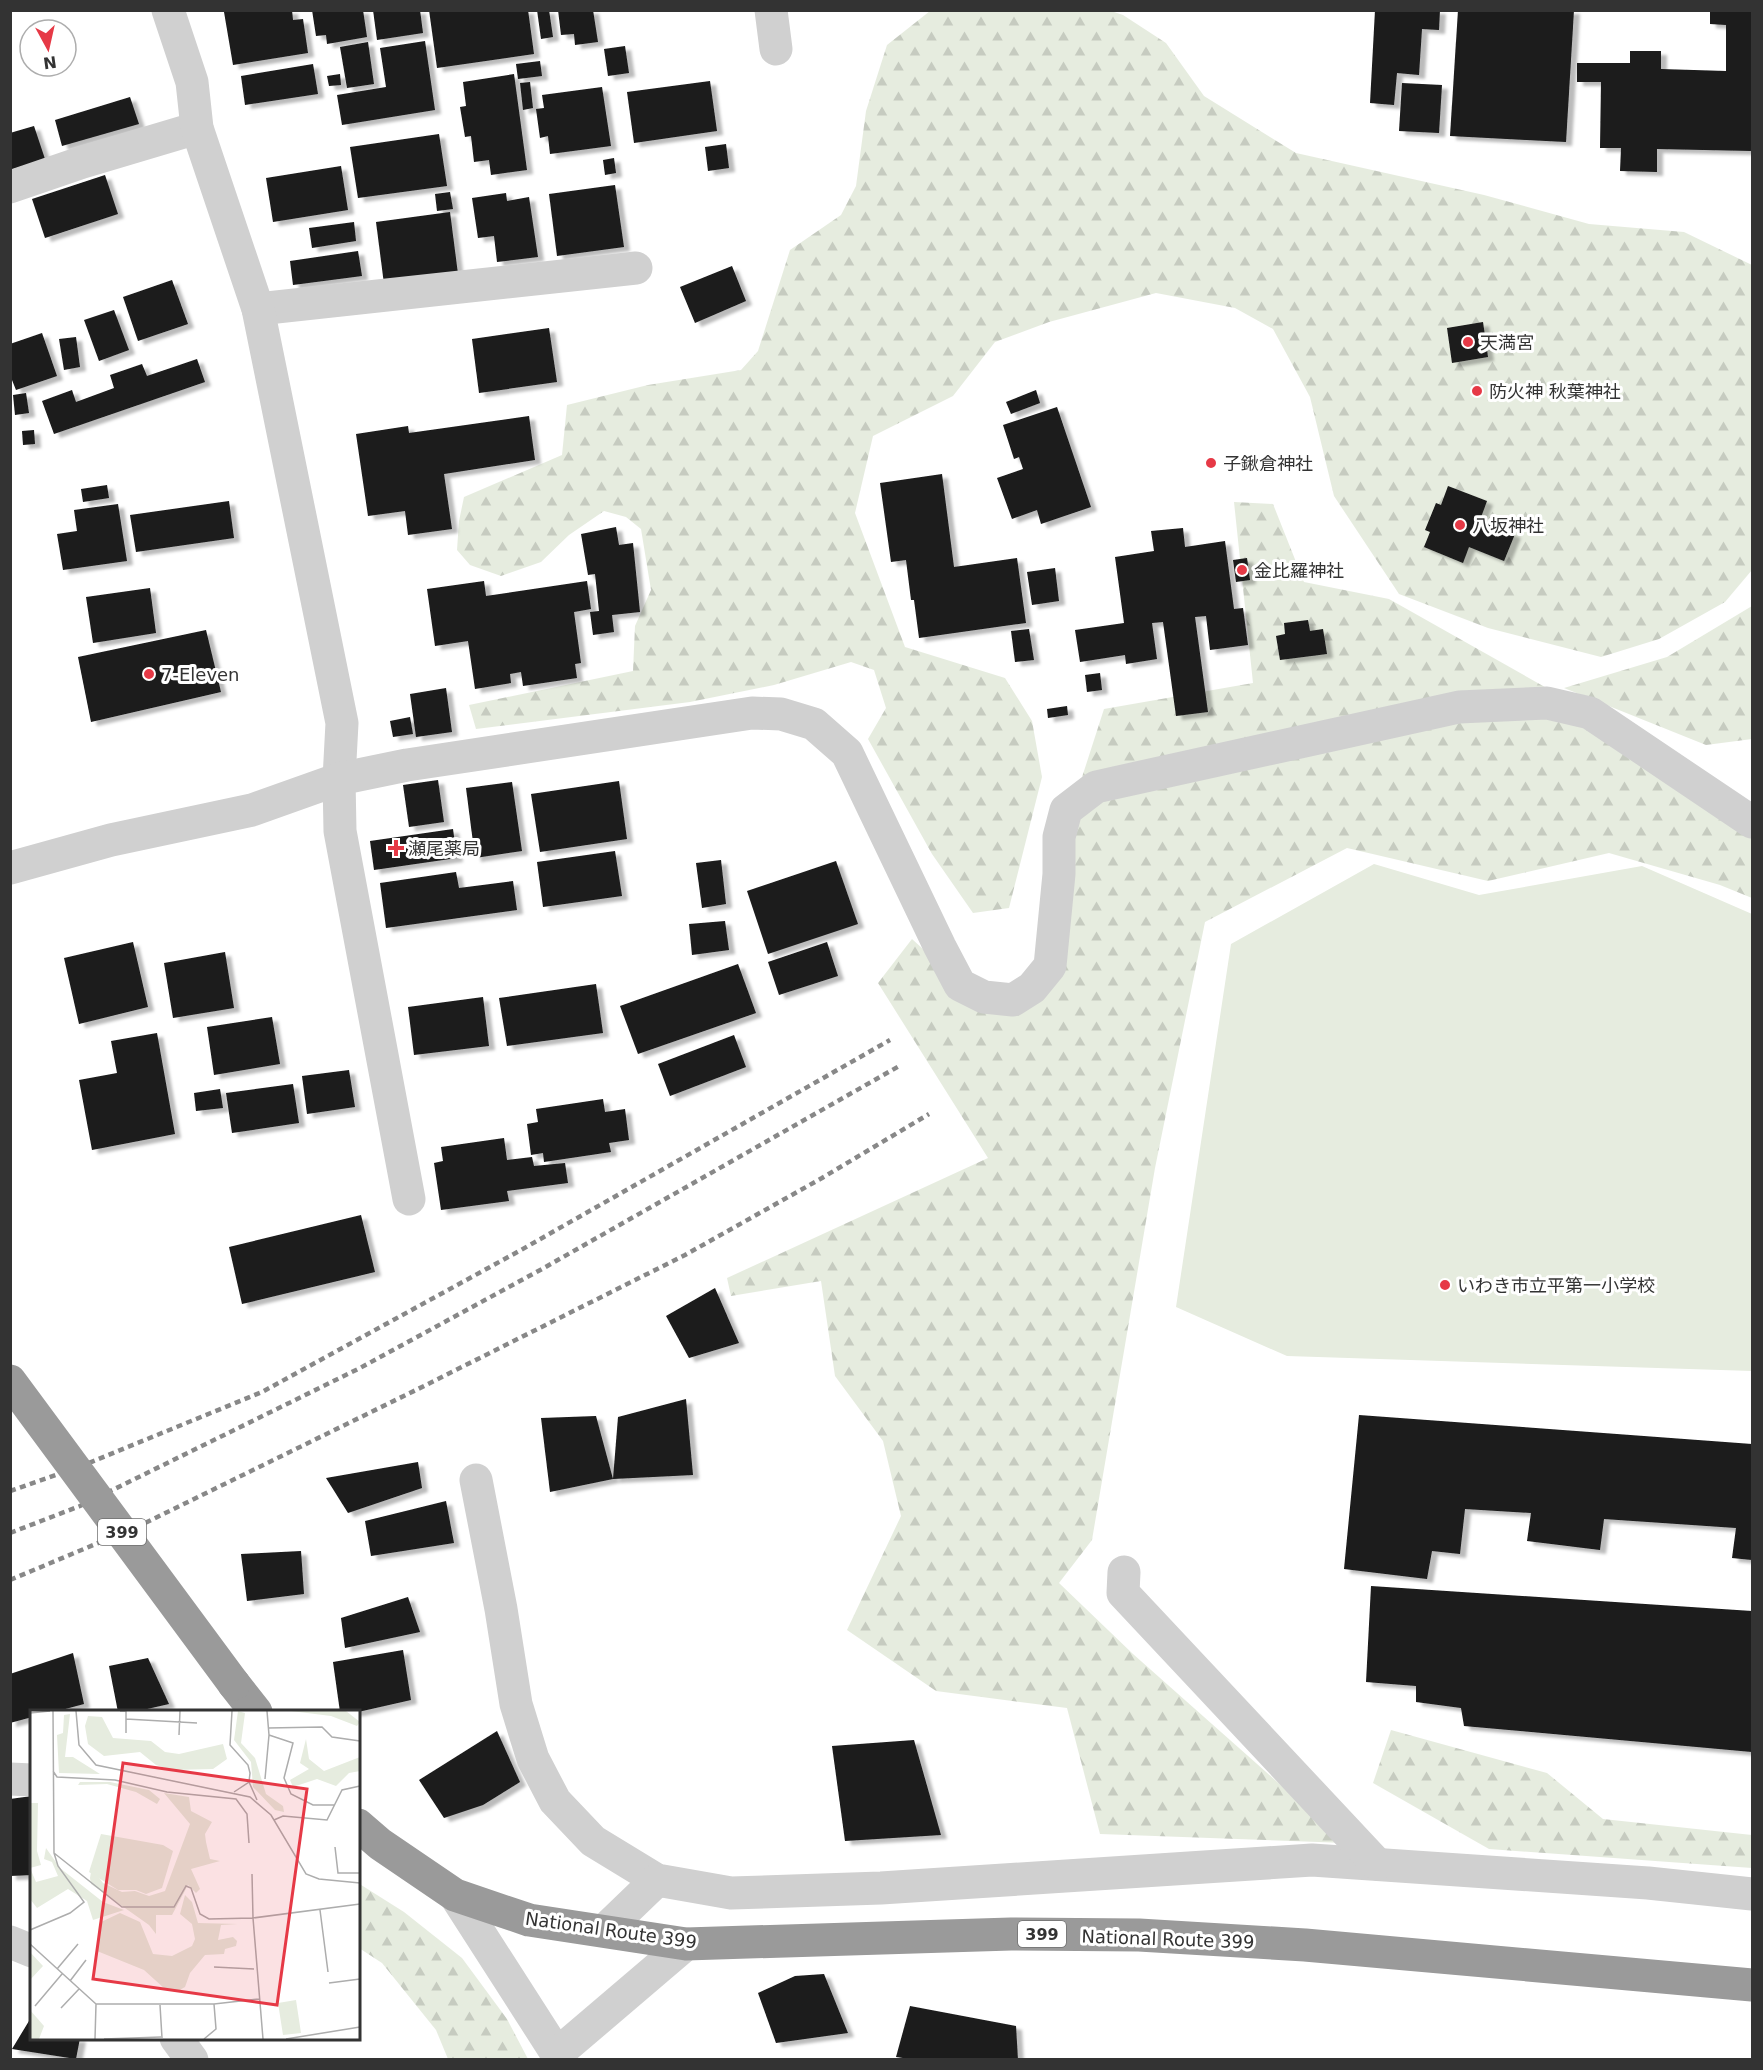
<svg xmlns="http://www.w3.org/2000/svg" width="1763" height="2070" font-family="'DejaVu Sans','Noto Sans JP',sans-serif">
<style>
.grass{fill:#e6ecdf}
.forest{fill:url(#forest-firs)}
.building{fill:#1a1a1a;filter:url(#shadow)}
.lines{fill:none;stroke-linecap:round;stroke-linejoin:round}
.minor{stroke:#d0d0d0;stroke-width:33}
.highway{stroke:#9a9a9a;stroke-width:33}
.rail{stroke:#888;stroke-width:4.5;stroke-dasharray:6 4.5;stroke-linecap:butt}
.highway-bridge{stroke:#9a9a9a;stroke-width:33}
.poi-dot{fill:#e63946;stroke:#fff;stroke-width:2}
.labels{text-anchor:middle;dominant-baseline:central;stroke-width:6;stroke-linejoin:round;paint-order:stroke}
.shield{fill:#fff;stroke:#707070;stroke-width:1.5}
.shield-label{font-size:16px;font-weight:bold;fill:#333}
.poi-label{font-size:18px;fill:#333;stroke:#fff;text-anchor:start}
.street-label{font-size:18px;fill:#333;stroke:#fff}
.inset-road{fill:none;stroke:#adadad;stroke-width:1.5}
.view{fill:#e63946;fill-opacity:0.15;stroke:#e63946;stroke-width:3}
.inset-edge{fill:none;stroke:#333;stroke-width:3}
</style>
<defs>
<pattern id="forest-firs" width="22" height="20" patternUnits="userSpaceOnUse" patternTransform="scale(1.5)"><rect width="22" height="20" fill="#e6ecdf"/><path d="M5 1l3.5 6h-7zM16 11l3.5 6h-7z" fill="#c6cbc0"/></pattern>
<filter id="shadow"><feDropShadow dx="6" dy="4" stdDeviation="1.5" flood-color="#0004"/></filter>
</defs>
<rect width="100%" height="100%" fill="#fff"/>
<polygon class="grass" points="1374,864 1479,895 1642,866 1752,914 1752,1371 1287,1356 1176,1307 1231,944"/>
<g class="forest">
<polygon points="930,11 1111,11 1123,15 1166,43 1204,96 1296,153 1484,195 1589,224 1684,232 1752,265 1752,570 1725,602 1659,639 1601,657 1488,628 1399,594 1334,496 1310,397 1273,329 1235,308 1156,293 1049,322 995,342 953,396 873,436 855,513 905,647 1005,678 1032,721 1042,777 1009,908 973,913 932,854 868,739 886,708 874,670 851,662 774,685 690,702 476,729 469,705 633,671 635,626 651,590 641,529 626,517 604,511 569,535 541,562 501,576 470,565 457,550 459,521 464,497 562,455 567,405 648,385 741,370 758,351 790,250 841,215 856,186 866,111 887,45"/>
<polygon points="1234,502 1273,504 1304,582 1389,599 1752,804 1752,898 1720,885 1609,853 1488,881 1347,848 1205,922 1155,1168 1092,1540 1059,1583 1133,1654 1346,1843 1100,1834 1067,1708 936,1691 847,1630 901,1516 883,1441 835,1376 821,1281 731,1296 727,1278 988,1158 878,983 912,939 990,1010 1057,946 1045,892 1104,709 1253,683"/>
<polygon points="1752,606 1752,739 1706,745 1564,688 1667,657"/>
<polygon points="1391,1730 1547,1773 1603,1819 1752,1835 1752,1868 1489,1849 1373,1783"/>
<polygon points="358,1883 404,1912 462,1958 507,2019 528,2059 448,2059 436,2030 382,1963 359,1948"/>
</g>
<g class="building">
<polygon points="232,10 292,10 293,20 303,19 308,53 233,65 224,12"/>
<polygon points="312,10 363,10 367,37 327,44 326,35 316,36"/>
<polygon points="373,10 420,10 423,33 377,40"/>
<polygon points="429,10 528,10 534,54 437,68"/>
<polygon points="537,10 549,10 553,37 541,39"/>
<polygon points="558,10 593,10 598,42 575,45 574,34 561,35"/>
<polygon points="1375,10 1440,10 1439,30 1422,29 1419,75 1397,73 1394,105 1370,103"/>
<polygon points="1458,10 1574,10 1566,142 1450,136"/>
<polygon points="1710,10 1752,10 1752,151 1657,149 1657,172 1620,171 1621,148 1600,148 1601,82 1577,82 1577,63 1630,63 1630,51 1661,51 1661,69 1726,71 1726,25 1710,24"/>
<polygon points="425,41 435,110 342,125 337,95 386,87 380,48"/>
<polygon points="368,42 374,84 347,88 340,47"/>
<polygon points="625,46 629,73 608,76 604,49"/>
<polygon points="540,61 542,76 518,79 516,64"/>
<polygon points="313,64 318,94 245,105 241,76"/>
<polygon points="340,74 341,85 329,86 327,76"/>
<polygon points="514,74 527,170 491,175 489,160 474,162 471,136 465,137 460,107 466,106 463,82"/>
<polygon points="710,81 717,131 634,143 627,92"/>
<polygon points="530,82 533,108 523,110 520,83"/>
<polygon points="1402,83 1442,85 1439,133 1399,131"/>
<polygon points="602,87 611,146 550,154 548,136 540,138 536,109 544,108 542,95"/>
<polygon points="130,97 139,124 62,146 55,120"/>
<polygon points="34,126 45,159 10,170 10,133"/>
<polygon points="439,134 447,186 358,198 350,147"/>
<polygon points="726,144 729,168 708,171 705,147"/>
<polygon points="614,158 616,173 605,175 603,160"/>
<polygon points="341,166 348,210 273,222 266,178"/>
<polygon points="105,175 118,214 45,238 32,199"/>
<polygon points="615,185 624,247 557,256 549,194"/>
<polygon points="450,192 453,209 437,211 435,194"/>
<polygon points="506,193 507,201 529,197 538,257 497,262 494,236 478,238 472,198"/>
<polygon points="450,212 458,274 384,284 376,222"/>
<polygon points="354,222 356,241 312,248 309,228"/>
<polygon points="358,251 362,276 293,285 290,261"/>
<polygon points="732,266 746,301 695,323 680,287"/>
<polygon points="172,280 188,324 138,341 123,297"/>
<polygon points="114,310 129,350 99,361 84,320"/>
<polygon points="1483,322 1488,357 1452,363 1447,328"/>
<polygon points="549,328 557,382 479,393 472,339"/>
<polygon points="42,333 57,376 16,390 10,375 10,344"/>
<polygon points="76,337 80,367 64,370 59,339"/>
<polygon points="197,359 205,382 54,434 42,401 72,390 76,402 114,388 110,375 142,364 147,376"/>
<polygon points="1036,390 1040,403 1011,414 1006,402"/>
<polygon points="26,393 29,413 15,415 13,395"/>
<polygon points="1057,407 1091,507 1041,524 1037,510 1012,519 997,478 1023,469 1019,457 1014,459 1003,425"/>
<polygon points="529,416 535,460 444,474 452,529 408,535 405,511 368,516 356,434 408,426 409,433"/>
<polygon points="34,430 35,444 23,445 22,431"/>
<polygon points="942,474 954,567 1017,558 1026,623 919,638 914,600 911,600 906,560 891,562 880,483"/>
<polygon points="107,485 109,498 83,502 81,489"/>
<polygon points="1448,486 1487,501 1480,520 1515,534 1504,561 1469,547 1463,563 1424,547 1430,532 1425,530 1436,503 1441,505"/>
<polygon points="229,501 234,538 136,552 130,515"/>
<polygon points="118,504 127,561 63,570 57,534 77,531 74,510"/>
<polygon points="616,527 619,545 633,543 640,612 612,615 614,632 593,635 590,612 599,611 595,574 588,575 581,534"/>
<polygon points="1183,528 1185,547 1225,541 1234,609 1243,608 1248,645 1210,650 1206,616 1195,617 1208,712 1176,716 1163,622 1152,623 1157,659 1126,664 1125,655 1080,662 1075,630 1124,623 1115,557 1154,551 1151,531"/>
<polygon points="1247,558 1250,580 1236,582 1233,560"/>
<polygon points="1055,568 1059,601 1032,605 1027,572"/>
<polygon points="484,581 486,596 587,581 591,609 574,612 581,663 575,664 577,678 523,686 521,672 510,674 511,683 475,689 468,641 435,646 427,589"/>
<polygon points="150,588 156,633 93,643 86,597"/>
<polygon points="1308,620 1310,631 1323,629 1327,654 1280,660 1276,636 1285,634 1284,623"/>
<polygon points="1029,629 1034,660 1015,662 1011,631"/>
<polygon points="206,630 221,692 91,722 78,657"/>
<polygon points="1100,673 1102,690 1087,692 1085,675"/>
<polygon points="446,688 452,732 416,737 410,694"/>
<polygon points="1067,706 1068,715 1048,718 1047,709"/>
<polygon points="410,717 413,734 393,737 390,721"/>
<polygon points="438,780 444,822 409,827 403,785"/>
<polygon points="619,781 627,839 540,852 531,794"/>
<polygon points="512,782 522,851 475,858 466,788"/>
<polygon points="453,829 457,858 374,870 370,841"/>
<polygon points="615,851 622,896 543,907 537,862"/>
<polygon points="721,860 726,904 702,908 696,863"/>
<polygon points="836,861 858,924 768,954 747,891"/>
<polygon points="456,872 459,888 513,881 517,910 386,928 380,883"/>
<polygon points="725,921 729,950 692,955 689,924"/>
<polygon points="133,942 148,1007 79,1024 64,958"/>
<polygon points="827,942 838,976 779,995 768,962"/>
<polygon points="225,952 234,1008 173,1018 164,963"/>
<polygon points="738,964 756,1013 638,1054 620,1006"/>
<polygon points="596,984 603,1033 507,1046 499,998"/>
<polygon points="483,997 489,1046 414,1055 408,1007"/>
<polygon points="272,1017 280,1064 214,1075 207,1027"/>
<polygon points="157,1033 175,1134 92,1150 79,1080 117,1073 111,1041"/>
<polygon points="734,1035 746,1067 670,1096 658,1064"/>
<polygon points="349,1070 355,1107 307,1114 302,1076"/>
<polygon points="293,1084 299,1123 232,1133 226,1093"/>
<polygon points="220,1089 223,1108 196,1111 194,1093"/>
<polygon points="603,1099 605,1112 625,1109 629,1140 609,1143 611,1152 544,1162 543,1153 531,1155 527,1124 538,1122 536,1109"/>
<polygon points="504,1138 507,1160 532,1157 534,1166 565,1163 568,1183 507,1191 509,1201 441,1210 434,1163 443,1161 441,1147"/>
<polygon points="361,1215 375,1272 242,1304 229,1247"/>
<polygon points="715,1288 739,1343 689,1358 666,1316"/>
<polygon points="686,1399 693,1475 613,1479 618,1417"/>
<polygon points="1359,1415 1752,1444 1752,1560 1732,1558 1736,1528 1604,1519 1600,1550 1527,1541 1531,1513 1465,1509 1460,1554 1432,1551 1427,1579 1344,1569"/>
<polygon points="596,1416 613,1479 550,1492 541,1418"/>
<polygon points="418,1462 422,1488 348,1513 326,1478"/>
<polygon points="446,1501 454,1543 371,1556 365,1521"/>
<polygon points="301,1551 304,1594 247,1601 241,1554"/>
<polygon points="1371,1586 1752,1611 1752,1752 1464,1726 1461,1708 1416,1702 1416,1686 1366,1682"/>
<polygon points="408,1597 420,1632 345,1648 341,1618"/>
<polygon points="403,1650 411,1700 358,1712 340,1712 333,1662"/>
<polygon points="73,1653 84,1704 54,1712 32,1712 32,1717 10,1723 10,1674"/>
<polygon points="148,1658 169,1704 134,1712 118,1712 109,1666"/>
<polygon points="497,1731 520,1782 483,1805 444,1818 419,1780"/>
<polygon points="914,1740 941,1835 845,1841 832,1746"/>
<polygon points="32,1796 32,1875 10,1876 10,1799"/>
<polygon points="824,1974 848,2033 776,2043 758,1993 795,1976"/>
<polygon points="910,2006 1016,2026 1018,2060 917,2060 896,2057"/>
<polygon points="32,2016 32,2038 80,2038 76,2059 12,2049"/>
</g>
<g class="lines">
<g class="minor">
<polyline points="771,10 776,49"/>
<polyline points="10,187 83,162 197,128"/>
<polyline points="258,309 636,268"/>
<polyline points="10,868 111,840 252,810 339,779 342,723 258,309 197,128 192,82 168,10"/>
<polyline points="409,1199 340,831 339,779 407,765 752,713 781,714 814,724 847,753 940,947 960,985 984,997 1013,1000 1032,988 1050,966 1059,874 1059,837 1066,810 1096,787 1459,707 1547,703 1590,713 1752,822"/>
<polyline points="476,1480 501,1609 516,1704 533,1759 555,1801 593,1841 657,1880 731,1893 881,1888 1312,1860 1648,1883 1752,1894"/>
<polyline points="1124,1572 1123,1593 1377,1864"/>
<polyline points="10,1779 32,1780"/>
<polyline points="455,1895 557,2054"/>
<polyline points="605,1930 657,1880"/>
<polyline points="10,1942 32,1951"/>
<polyline points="176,2038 192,2060"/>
<polyline points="557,2060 557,2054 686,1944"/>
</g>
<g class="highway">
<polyline points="234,1684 256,1712"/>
<polyline points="358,1825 380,1844 455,1895 529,1920 686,1944 1011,1934 1139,1935 1305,1945 1752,1985"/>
</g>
<g class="rail">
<polyline points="10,1491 79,1467 262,1392 521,1250 890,1040"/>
<polyline points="10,1533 80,1506 360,1368 542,1269 901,1065"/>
<polyline points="10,1580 141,1525 418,1389 685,1255 822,1178 929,1114"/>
</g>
<polyline class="highway-bridge" points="10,1381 234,1684"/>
</g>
<g class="poi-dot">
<circle cx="1468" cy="342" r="6"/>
<circle cx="1477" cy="391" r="6"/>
<circle cx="1211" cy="463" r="6"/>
<circle cx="1460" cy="525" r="6"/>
<circle cx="1242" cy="570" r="6"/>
<circle cx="149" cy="674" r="6"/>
<path d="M393 839h6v6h6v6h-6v6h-6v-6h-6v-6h6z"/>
<circle cx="1445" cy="1285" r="6"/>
</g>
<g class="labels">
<g class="shield">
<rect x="98" y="1519" width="48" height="26" rx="4.5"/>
<rect x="1018" y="1921" width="48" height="26" rx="4.5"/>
</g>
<g class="shield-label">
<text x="122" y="1532">399</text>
<text x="1042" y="1934">399</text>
</g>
<g class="poi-label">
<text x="1480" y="342">天満宮</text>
<text x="1489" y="391">防火神 秋葉神社</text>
<text x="1223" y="463">子鍬倉神社</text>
<text x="1472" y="525">八坂神社</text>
<text x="1254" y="570">金比羅神社</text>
<text x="161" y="674">7-Eleven</text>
<text x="408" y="848">瀬尾薬局</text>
<text x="1457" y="1285">いわき市立平第一小学校</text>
</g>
<g class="street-label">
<text transform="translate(611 1930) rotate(8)">National Route 399</text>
<text transform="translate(1168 1939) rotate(2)">National Route 399</text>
</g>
</g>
<g transform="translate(30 1710)">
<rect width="330" height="330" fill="#fff"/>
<path d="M0 93H8L7 141 11 155 0 158ZM71 124 133 135 143 141 132 178 116 184 106 180H88L59 162Z" fill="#e6ecdf"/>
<path d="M208 1 215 3 211 33 225 48 236 84 253 96 254 102 245 100 223 77 221 52 204 30ZM261 1H316L330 12 327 16 301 6ZM40 4 35 47H43L70 64 29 63 27 25 33 23 34 5ZM58 6 72 7 83 28 121 31 135 42 149 44 193 34 197 49 183 59 142 60 126 55 110 42 74 46 58 34 55 16ZM276 29 279 49 294 61 330 47V61L319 63 306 76 287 69 263 77 260 70 279 59 270 53ZM50 72H80L119 80 130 89 127 94 106 82 77 74 48 75ZM134 83 159 87 161 101 182 112 175 124 176 132 180 149 190 151 161 159 170 179 166 183 158 175 142 205H126V224L119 215 61 174 60 168 61 162H65L73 173 92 182 105 181 119 186 135 181 160 114ZM16 138 30 158 73 192 94 200 63 210 57 191 38 179 7 198 0 189V158L6 172 28 166 22 152 14 149ZM155 185 162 192 168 213 208 214 191 215 188 230 203 227 207 231 206 236 195 239 194 244 175 245 160 263 155 277 148 281 135 279 114 260 67 241 69 213 90 203 110 212 123 244 142 246 162 236 165 229 162 214 150 204Z" fill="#e6ecdf"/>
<path d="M0 242 13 256 0 270ZM266 290 271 323 253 325 248 293ZM0 300 14 316 9 329H0Z" fill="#e6ecdf"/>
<path class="inset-road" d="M23 1 24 143 92 197H144L156 176 161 178 170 204 179 209 223 208 222 164M46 1 49 35 66 55 220 87 241 105 276 164 289 169 330 173M90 1H96V23M202 1 200 35 218 55 220 63 219 72 204 82M0 3 20 1M96 9 167 13M238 18 292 17 302 27 330 31M149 25 150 1M239 25 263 33 254 68 261 84 283 95H305M23 61 27 67 85 70 137 82 206 89 217 104 219 133M235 69 239 25 237 1M219 72 227 90M244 110 253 106 297 110 312 80 330 76M305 137 308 163H330M290 200 298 262M0 220 40 203 54 192 28 156 24 143M0 234 66 294 65 329M184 257 224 259M27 259 48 234M40 271 56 250M299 273 330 269M66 294H184L229 289M130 295 132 328M5 296 32 264M31 298 49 279M74 329 131 327M174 329 186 319 184 294M233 329 223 208 330 194M256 329 330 317"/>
<path class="view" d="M93 53 277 79 247 295 63 269Z"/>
<rect width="330" height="330" class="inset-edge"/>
</g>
<rect width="1763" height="2070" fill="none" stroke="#333333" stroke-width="24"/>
<g transform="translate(48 48) rotate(172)"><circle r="28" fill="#ffffff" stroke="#adadad" stroke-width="1.5"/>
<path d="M0-4.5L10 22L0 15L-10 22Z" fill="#e63946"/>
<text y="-9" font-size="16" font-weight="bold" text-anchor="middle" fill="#333333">N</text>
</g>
</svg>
